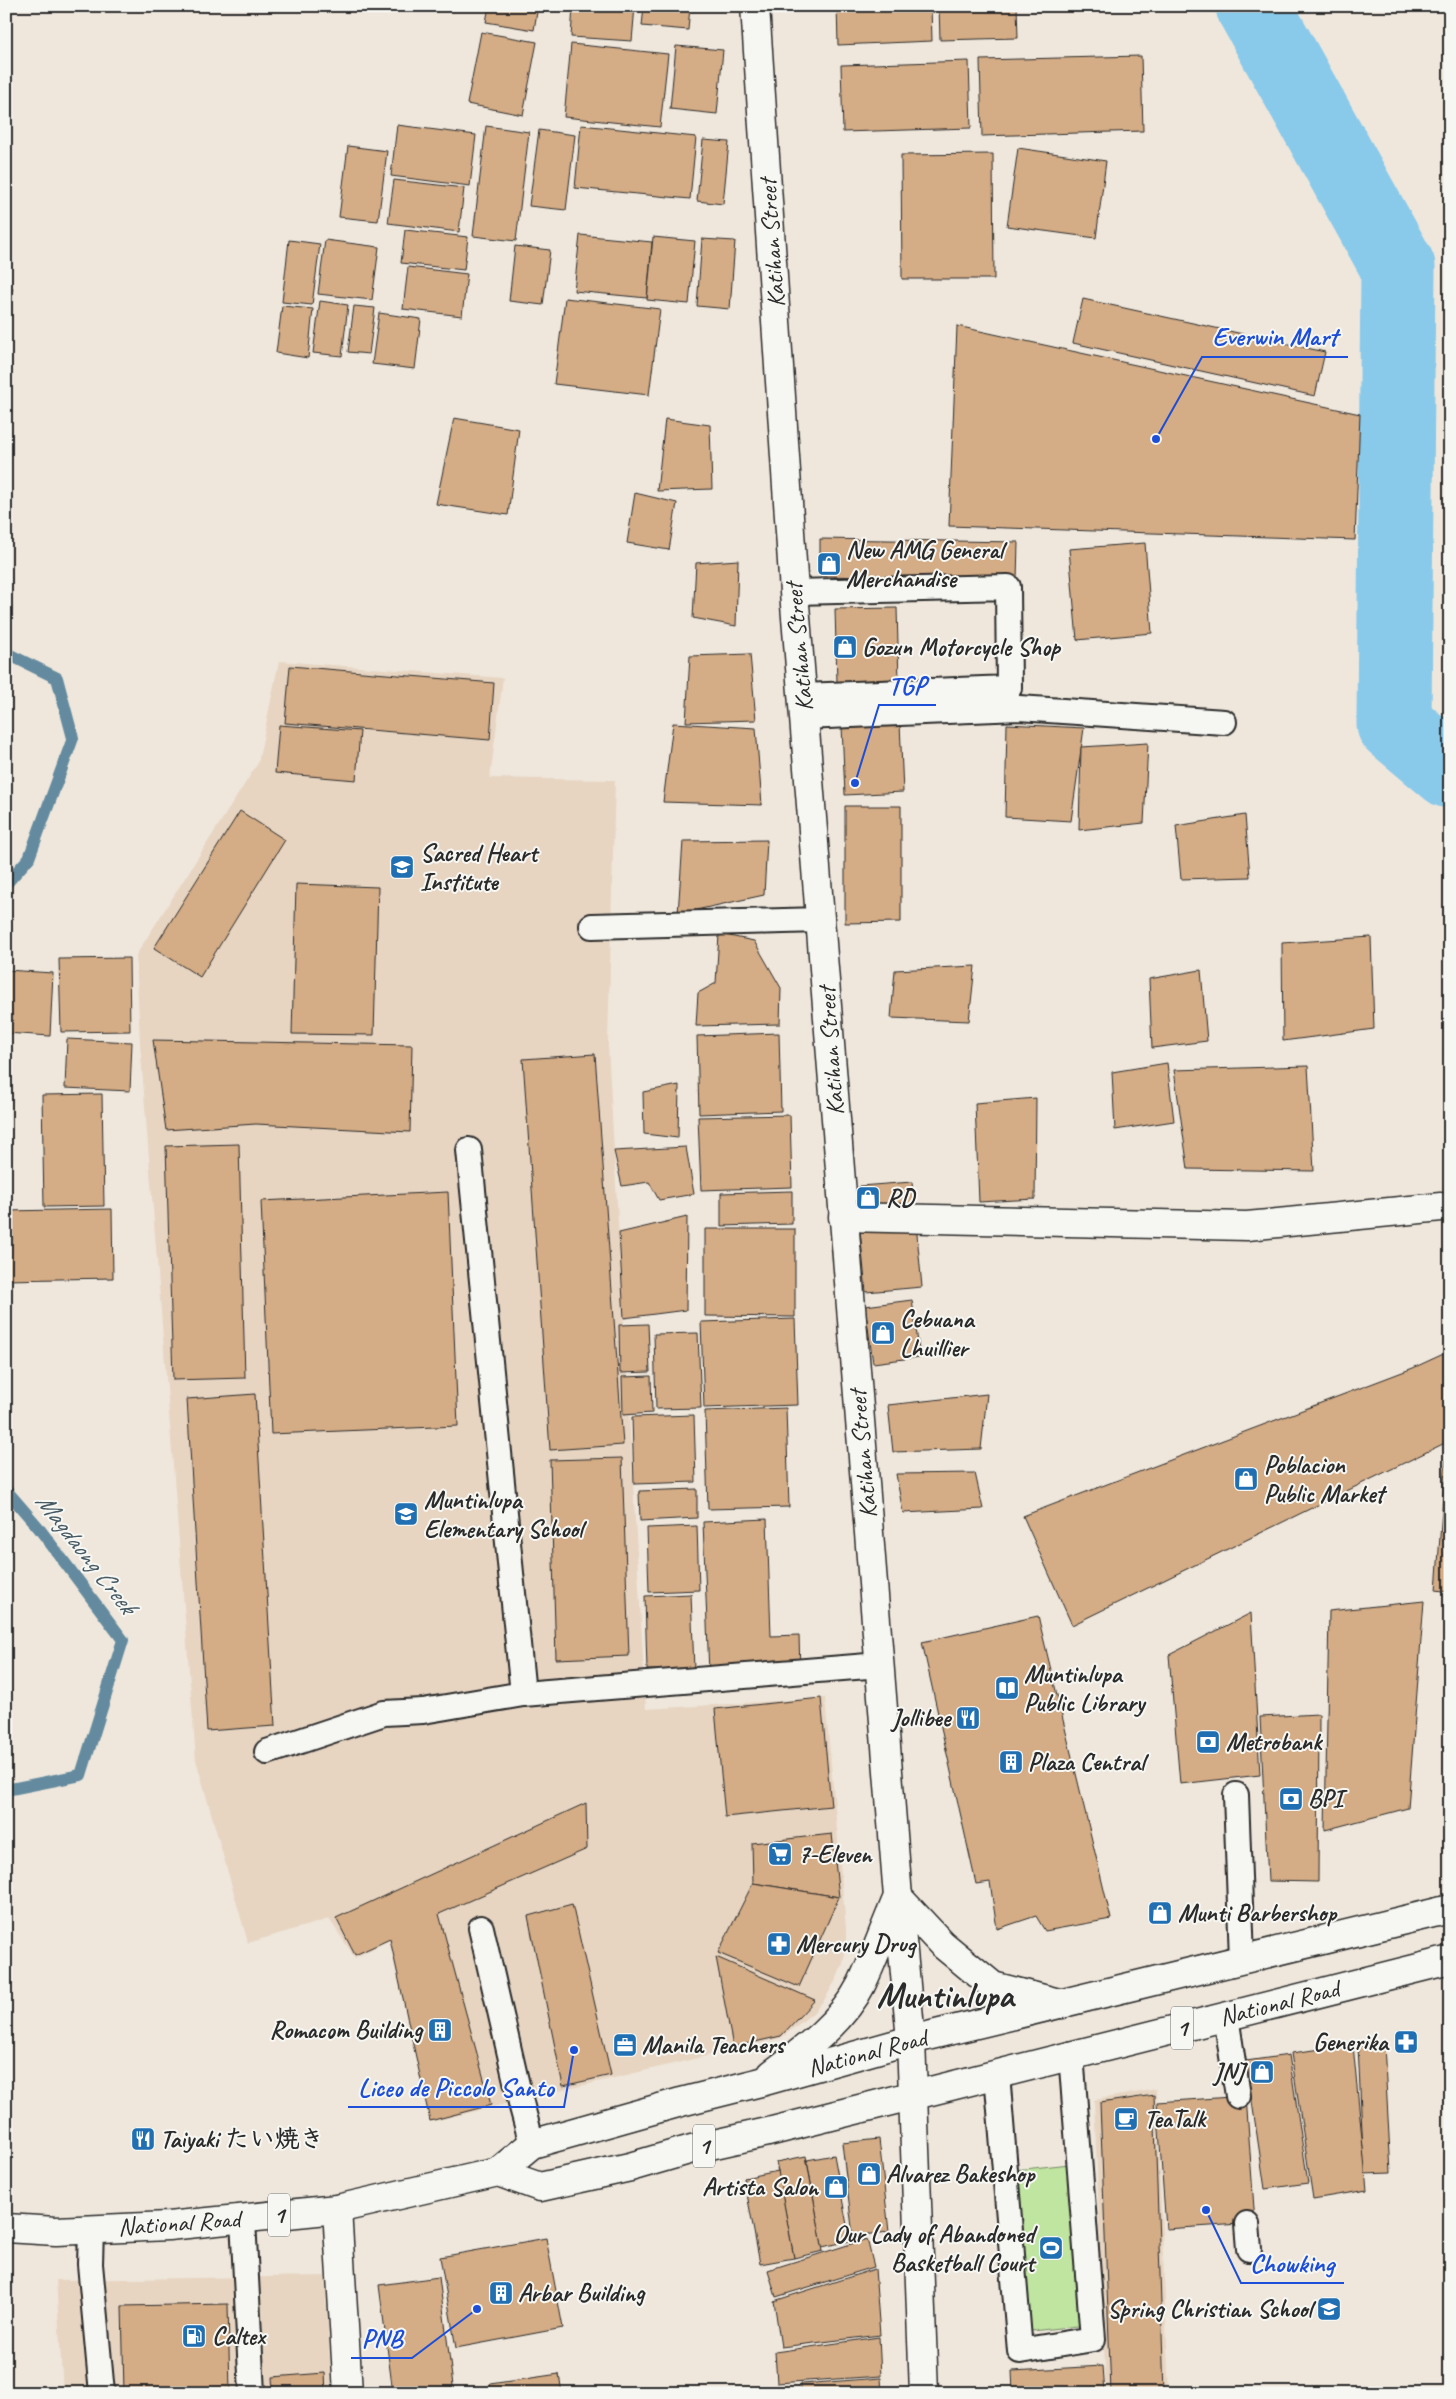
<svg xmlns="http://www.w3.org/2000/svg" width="1456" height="2399" font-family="Caveat,'LXGW WenKai TC','Klee One',sans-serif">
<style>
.built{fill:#e7d5c2}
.green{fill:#bfe5a0;stroke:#758866}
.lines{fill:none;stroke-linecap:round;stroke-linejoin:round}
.stream{stroke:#638a9e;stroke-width:12}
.river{stroke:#89c9ea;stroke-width:75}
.building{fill:#d4ac85;stroke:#2b2b2b}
.lane-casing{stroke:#2b2b2b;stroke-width:28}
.street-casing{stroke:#2b2b2b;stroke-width:31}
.secondary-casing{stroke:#2b2b2b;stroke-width:31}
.highway-casing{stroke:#2b2b2b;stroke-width:31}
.lane{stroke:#f6f6f2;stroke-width:24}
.street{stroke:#f6f6f2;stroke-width:28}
.secondary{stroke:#f6f6f2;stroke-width:28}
.highway{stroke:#f6f6f2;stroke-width:28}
.labels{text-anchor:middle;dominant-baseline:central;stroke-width:4;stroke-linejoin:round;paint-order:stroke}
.shield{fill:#f6f6f2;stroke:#686867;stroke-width:1}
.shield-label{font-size:24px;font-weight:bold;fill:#2b2b2b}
.street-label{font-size:25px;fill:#2b2b2b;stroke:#f6f6f2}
.poi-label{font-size:25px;font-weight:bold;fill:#2b2b2b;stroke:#f6f6f2;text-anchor:start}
.water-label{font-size:26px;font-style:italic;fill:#475a64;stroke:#f6f6f2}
.town-label{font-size:35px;font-weight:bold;fill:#2b2b2b;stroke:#f6f6f2}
.leader{fill:none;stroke:#1d4ed8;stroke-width:2}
.callout-dot{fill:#1d4ed8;stroke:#f6f6f2;stroke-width:2}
.callout-label{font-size:26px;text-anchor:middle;font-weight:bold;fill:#1d4ed8;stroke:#f6f6f2;stroke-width:4;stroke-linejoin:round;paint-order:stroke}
</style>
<rect width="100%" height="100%" fill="#efe7dc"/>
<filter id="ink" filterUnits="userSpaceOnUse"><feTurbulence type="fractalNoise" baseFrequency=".02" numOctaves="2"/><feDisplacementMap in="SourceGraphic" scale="10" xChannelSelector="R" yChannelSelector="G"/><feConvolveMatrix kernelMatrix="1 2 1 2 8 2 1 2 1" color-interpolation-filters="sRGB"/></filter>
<g filter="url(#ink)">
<g class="built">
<polygon points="279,661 503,678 490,778 615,780 608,1045 646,1709 825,1698 846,1928 846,1947 843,1964 836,1980 825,1999 813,2013 781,2038 765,2042 430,2122 389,1940 355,1958 329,1919 248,1943 196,1760 140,1043 136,955 258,763"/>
<polygon points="1156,2089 1169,2393 1106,2393 1094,2100"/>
<polygon points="325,2276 332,2393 63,2393 56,2280"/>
</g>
<polygon class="green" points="1088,2162 1105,2323 1014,2333 997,2172"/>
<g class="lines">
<g class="stream">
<polyline points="6,653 57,678 73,738 29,858 6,884"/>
<polyline points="6,1490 38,1527 123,1640 81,1775 6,1790"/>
</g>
<polyline class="river" points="1253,6 1398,267 1394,724 1450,771"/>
</g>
<g class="building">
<polygon points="489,6 538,6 534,30 486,22"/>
<polygon points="573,6 635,6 632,41 571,37"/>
<polygon points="644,6 690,6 688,30 642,26"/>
<polygon points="837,6 931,6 932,41 838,45"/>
<polygon points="939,6 1017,6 1018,38 940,40"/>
<polygon points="481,32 537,42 523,115 467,104"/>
<polygon points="571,44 668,54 660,127 564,117"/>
<polygon points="676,46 723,50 717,114 670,109"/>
<polygon points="1141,56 1143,131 982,136 980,60"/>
<polygon points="969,61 971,128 843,132 841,65"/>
<polygon points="397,125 476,135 470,186 391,176"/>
<polygon points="581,125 696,137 690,199 575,188"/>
<polygon points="486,126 529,132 516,241 473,236"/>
<polygon points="539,130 575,135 566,210 529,206"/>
<polygon points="703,140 729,142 723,204 697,201"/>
<polygon points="348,146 387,151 378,221 339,217"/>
<polygon points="1018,148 1106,161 1096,238 1007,226"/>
<polygon points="993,154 994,279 902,279 901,155"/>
<polygon points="394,180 464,188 459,232 388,223"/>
<polygon points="405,230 468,237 464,270 401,263"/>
<polygon points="580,235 652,242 647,298 574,291"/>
<polygon points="653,237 695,241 689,304 647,300"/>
<polygon points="702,239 735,241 730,309 697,306"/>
<polygon points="289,240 320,244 312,305 282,302"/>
<polygon points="325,240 379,247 372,300 318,294"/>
<polygon points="515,246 550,250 543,305 509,301"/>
<polygon points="408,267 467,274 462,316 403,309"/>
<polygon points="6,285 13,288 6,312"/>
<polygon points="565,298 660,309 649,395 554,384"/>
<polygon points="1083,299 1325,352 1315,396 1073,343"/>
<polygon points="320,301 348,305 342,356 313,353"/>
<polygon points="282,306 313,309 308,358 276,353"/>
<polygon points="354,306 375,308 369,354 348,352"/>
<polygon points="379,313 421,319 415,369 372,364"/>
<polygon points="957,326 1360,414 1355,540 949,526"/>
<polygon points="454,418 519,429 508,515 436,504"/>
<polygon points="665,419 710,425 712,489 657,491"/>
<polygon points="635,493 677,503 669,550 627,543"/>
<polygon points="820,539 1018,542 1017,580 820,576"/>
<polygon points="1145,543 1152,633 1077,640 1069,549"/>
<polygon points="738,560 736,626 693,618 696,563"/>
<polygon points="897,608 899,682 837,683 835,609"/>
<polygon points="750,654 756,720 686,722 690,656"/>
<polygon points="290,666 494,683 490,740 285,723"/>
<polygon points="673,723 756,728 762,805 663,802"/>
<polygon points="900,723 903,792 845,795 842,726"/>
<polygon points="1007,724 1084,728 1071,821 1005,817"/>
<polygon points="279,725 360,731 356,780 275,773"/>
<polygon points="1148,743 1144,823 1079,830 1081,747"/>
<polygon points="845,806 901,806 901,922 845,923"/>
<polygon points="240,811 285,840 200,977 154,948"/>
<polygon points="1245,815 1250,877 1181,879 1176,826"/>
<polygon points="767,840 764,895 678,914 683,841"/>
<polygon points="296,884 378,887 374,1035 292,1034"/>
<polygon points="719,934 754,941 781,988 780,1024 696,1026 698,993 716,983"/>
<polygon points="1371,937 1374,1029 1283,1041 1282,943"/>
<polygon points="129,958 130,1031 61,1032 59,959"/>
<polygon points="975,966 969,1021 891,1018 895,970"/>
<polygon points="6,970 53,973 50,1036 6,1033"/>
<polygon points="1201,970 1207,1041 1152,1048 1149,979"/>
<polygon points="779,1033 781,1111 699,1114 697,1036"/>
<polygon points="67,1039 132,1042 130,1091 65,1088"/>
<polygon points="153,1040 412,1045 410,1132 256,1124 166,1130"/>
<polygon points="1445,1052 1450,1052 1450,1097"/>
<polygon points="595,1054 623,1445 550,1450 523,1059"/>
<polygon points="1167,1063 1174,1121 1115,1130 1112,1072"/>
<polygon points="1308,1066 1314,1171 1188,1169 1174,1070"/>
<polygon points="679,1085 678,1138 644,1134 643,1092"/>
<polygon points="102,1094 104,1206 44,1207 42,1095"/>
<polygon points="1036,1098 1035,1199 979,1202 975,1103"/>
<polygon points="790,1115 792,1187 701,1190 698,1117"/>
<polygon points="239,1144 245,1378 173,1380 166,1146"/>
<polygon points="686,1147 694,1194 659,1200 649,1182 622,1186 614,1151"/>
<polygon points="912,1182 914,1205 862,1210 860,1186"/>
<polygon points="792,1191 792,1224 721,1226 721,1193"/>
<polygon points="448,1192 458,1426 271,1434 261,1201"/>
<polygon points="112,1209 113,1278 6,1280 6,1211"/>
<polygon points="687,1217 686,1310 624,1318 619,1233"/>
<polygon points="916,1224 922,1287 866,1292 860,1230"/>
<polygon points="705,1229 795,1229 795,1317 705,1316"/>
<polygon points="912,1300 920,1357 873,1363 865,1306"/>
<polygon points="795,1319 798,1405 704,1408 701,1322"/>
<polygon points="648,1324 650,1372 620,1373 619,1325"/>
<polygon points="698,1333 701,1408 656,1409 654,1334"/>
<polygon points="1450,1351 1450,1592 1436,1590 1447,1442 1072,1625 1023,1516 1413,1368"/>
<polygon points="651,1376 652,1413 623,1415 622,1377"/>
<polygon points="255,1394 275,1726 207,1731 187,1399"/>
<polygon points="987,1394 981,1449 893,1452 888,1405"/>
<polygon points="786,1408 789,1507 708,1509 705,1411"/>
<polygon points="694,1415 696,1482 634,1484 632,1417"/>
<polygon points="622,1458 629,1656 556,1659 550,1460"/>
<polygon points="975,1473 983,1509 903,1513 896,1474"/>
<polygon points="697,1489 697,1518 640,1521 639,1491"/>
<polygon points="767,1519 771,1636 799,1635 800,1671 709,1674 703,1522"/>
<polygon points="697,1526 699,1590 649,1592 647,1528"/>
<polygon points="691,1594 694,1669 647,1670 645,1596"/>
<polygon points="1424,1601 1408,1808 1325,1830 1329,1611"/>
<polygon points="1251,1613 1260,1775 1180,1784 1169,1655"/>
<polygon points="1038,1616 1111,1919 1045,1931 1036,1916 997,1929 990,1882 976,1884 922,1642"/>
<polygon points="821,1698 831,1806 725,1817 715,1709"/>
<polygon points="1319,1714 1318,1882 1268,1881 1260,1717"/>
<polygon points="586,1803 587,1849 439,1914 491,2105 430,2121 390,1939 355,1955 336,1918"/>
<polygon points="832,1834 839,1897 753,1883 752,1843"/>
<polygon points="753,1883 839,1897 799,1987 718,1953"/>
<polygon points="572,1904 611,2075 563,2086 528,1916"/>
<polygon points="716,1957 815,2000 781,2036 733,2047"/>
<polygon points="1384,2044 1391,2173 1364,2174 1358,2046"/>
<polygon points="1353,2045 1367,2190 1313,2199 1291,2053"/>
<polygon points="1289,2055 1308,2183 1265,2189 1246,2061"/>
<polygon points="1154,2095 1164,2393 1111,2393 1100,2103"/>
<polygon points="1246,2096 1255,2223 1166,2229 1157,2102"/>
<polygon points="879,2139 889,2232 853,2236 842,2143"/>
<polygon points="834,2155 850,2241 822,2247 807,2160"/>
<polygon points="806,2156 823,2251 794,2258 776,2162"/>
<polygon points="778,2171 794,2258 760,2264 744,2178"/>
<polygon points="546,2238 563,2328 456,2348 440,2257"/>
<polygon points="867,2239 874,2267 776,2297 768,2270"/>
<polygon points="875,2269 880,2335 781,2347 774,2301"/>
<polygon points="439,2277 454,2393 393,2393 379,2285"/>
<polygon points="228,2304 230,2393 124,2393 122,2306"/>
<polygon points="879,2337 881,2376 777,2383 775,2352"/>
<polygon points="1103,2366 1105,2393 1013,2393 1012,2371"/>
<polygon points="325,2373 326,2393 273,2393 272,2377"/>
<polygon points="559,2374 562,2393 491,2393 490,2384"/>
<polygon points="881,2378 882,2393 801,2393 801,2384"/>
</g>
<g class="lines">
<defs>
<g id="lane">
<polyline points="794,592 1008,587 1009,688 802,696"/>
<polyline points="804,717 1019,708 1224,722"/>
<polyline points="592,926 821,920"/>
<polyline points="469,1150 523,1694"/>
<polyline points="267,1752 384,1713 423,1711 523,1694 880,1665"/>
<polyline points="1236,1795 1242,1959"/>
<polyline points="481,1928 522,2107 532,2144"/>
<polyline points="1226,2016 1238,2096"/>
<polyline points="997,2074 1020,2351 1093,2339 1071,2054"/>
<polyline points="243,2220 252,2393"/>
<polyline points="1247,2224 1249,2249"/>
<polyline points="91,2229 90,2264 102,2393"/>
</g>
<g id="street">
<polyline points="843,1217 1247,1226 1441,1207"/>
<polyline points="337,2209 348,2393"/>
</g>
<polyline id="secondary" points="755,6 794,592 898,1897 911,2040 924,2393"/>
<g id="highway">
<path d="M772 2074C804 2050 843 2021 861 1985 875 1957 885 1926 898 1897L942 1944 993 1986 1063 2004"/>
<polyline points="498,2172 540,2187 630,2167 692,2149 768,2132 1450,1960"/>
<polyline points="6,2228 56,2231 168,2226 337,2209 498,2172 532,2144 681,2102 761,2082 911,2040 1450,1909"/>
</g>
</defs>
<use href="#lane" class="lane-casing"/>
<use href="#street" class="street-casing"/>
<use href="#secondary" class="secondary-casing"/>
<use href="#highway" class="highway-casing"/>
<use href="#lane" class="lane"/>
<use href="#street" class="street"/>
<use href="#secondary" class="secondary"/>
<use href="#highway" class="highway"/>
</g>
</g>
<defs>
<symbol id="shop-square" viewBox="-11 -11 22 22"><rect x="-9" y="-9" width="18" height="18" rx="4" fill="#1f6fb2" stroke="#f6f6f2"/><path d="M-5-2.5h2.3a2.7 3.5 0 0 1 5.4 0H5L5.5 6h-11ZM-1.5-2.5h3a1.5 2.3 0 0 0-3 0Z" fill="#fff"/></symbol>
<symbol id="school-square" viewBox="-11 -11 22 22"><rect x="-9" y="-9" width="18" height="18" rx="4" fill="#1f6fb2" stroke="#f6f6f2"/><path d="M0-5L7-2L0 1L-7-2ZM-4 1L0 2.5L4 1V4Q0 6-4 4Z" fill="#fff"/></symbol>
<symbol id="library-square" viewBox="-11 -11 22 22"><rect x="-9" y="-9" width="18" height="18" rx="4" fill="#1f6fb2" stroke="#f6f6f2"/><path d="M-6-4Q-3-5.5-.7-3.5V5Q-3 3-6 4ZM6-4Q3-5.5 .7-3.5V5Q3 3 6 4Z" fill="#fff"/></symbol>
<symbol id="restaurant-square" viewBox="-11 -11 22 22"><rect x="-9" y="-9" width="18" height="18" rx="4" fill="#1f6fb2" stroke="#f6f6f2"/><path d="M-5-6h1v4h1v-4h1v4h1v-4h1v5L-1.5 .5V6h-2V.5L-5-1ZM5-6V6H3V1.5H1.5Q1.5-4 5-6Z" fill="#fff"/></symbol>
<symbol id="bank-square" viewBox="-11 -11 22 22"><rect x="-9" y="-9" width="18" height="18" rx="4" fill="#1f6fb2" stroke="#f6f6f2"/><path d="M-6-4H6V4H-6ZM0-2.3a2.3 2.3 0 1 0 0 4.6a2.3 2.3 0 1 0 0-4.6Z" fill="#fff"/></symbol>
<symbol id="building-square" viewBox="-11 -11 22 22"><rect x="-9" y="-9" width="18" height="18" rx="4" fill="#1f6fb2" stroke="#f6f6f2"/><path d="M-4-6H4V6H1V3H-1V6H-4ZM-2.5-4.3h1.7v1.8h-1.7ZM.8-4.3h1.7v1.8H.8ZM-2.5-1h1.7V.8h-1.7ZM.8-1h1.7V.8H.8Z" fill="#fff"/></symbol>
<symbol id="supermarket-square" viewBox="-11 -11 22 22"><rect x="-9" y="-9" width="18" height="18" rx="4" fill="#1f6fb2" stroke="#f6f6f2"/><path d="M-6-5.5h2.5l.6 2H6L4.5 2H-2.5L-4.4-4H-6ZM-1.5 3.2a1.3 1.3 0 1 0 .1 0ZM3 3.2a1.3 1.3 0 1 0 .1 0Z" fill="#fff"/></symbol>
<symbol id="pharmacy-square" viewBox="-11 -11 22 22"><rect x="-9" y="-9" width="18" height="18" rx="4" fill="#1f6fb2" stroke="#f6f6f2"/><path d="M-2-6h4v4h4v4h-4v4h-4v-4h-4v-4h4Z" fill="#fff"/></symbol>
<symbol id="office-square" viewBox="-11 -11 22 22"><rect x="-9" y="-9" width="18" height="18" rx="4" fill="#1f6fb2" stroke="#f6f6f2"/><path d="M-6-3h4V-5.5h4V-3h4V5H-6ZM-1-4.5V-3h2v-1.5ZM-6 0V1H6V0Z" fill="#fff"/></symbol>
<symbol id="cafe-square" viewBox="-11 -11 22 22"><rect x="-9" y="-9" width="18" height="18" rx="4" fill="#1f6fb2" stroke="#f6f6f2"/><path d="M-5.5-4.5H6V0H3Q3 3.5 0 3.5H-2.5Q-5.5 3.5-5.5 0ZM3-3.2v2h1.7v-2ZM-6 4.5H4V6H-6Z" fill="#fff"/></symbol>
<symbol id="stadium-square" viewBox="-11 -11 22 22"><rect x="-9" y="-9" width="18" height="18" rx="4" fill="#1f6fb2" stroke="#f6f6f2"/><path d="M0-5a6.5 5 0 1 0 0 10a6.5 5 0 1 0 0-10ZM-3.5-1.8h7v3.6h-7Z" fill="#fff"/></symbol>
<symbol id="fuel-square" viewBox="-11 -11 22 22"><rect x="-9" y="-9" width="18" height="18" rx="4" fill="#1f6fb2" stroke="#f6f6f2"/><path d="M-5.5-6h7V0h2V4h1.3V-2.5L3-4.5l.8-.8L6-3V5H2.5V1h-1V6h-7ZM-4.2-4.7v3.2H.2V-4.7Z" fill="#fff"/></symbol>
</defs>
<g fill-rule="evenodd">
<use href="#shop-square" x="815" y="550" width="28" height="28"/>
<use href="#shop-square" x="831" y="633" width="28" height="28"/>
<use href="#school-square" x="388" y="853" width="28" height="28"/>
<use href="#shop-square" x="854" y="1184" width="28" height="28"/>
<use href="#shop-square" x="869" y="1319" width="28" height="28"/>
<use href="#shop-square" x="1232" y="1465" width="28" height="28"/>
<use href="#school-square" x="392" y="1500" width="28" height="28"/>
<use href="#library-square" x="993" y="1674" width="28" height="28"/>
<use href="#restaurant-square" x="954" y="1704" width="28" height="28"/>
<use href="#bank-square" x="1194" y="1728" width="28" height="28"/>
<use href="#building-square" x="997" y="1748" width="28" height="28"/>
<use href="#bank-square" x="1277" y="1785" width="28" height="28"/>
<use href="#supermarket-square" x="766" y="1840" width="28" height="28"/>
<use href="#shop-square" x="1146" y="1899" width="28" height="28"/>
<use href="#pharmacy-square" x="765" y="1930" width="28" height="28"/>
<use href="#building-square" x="426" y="2016" width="28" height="28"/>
<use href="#pharmacy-square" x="1392" y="2028" width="28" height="28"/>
<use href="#office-square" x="611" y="2031" width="28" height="28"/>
<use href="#shop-square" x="1248" y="2058" width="28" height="28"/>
<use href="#cafe-square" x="1112" y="2105" width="28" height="28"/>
<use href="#restaurant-square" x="129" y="2125" width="28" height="28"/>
<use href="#shop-square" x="855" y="2160" width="28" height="28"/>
<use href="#shop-square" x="822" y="2173" width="28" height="28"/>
<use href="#stadium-square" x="1037" y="2234" width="28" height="28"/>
<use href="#building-square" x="487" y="2279" width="28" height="28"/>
<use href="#school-square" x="1315" y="2295" width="28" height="28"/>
<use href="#fuel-square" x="180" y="2322" width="28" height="28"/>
</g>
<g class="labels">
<g class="shield">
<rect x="1171" y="2006.5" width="22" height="43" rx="4"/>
<rect x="693" y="2124.5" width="22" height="43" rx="4"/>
<rect x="268" y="2193.5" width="22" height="43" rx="4"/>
</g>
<g class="shield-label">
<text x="1182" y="2028">1</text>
<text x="704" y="2146">1</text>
<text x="279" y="2215">1</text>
</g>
<g class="street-label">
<text transform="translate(772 243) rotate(-94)">Katihan Street</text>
<text transform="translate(799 647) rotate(-95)">Katihan Street</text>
<text transform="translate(831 1051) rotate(-94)">Katihan Street</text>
<text transform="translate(863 1454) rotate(-95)">Katihan Street</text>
<text transform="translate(1279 2003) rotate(-14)">National Road</text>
<text transform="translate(867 2053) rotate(-15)">National Road</text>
<text transform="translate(179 2223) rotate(-4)">National Road</text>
</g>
<g class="poi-label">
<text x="846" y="550">New AMG General<tspan x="846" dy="29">Merchandise</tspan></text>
<text x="862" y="647">Gozun Motorcycle Shop</text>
<text x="420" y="853">Sacred Heart<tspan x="420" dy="29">Institute</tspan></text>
<text x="886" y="1198">RD</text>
<text x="900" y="1319">Cebuana<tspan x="900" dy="29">Lhuillier</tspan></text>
<text x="1264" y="1465">Poblacion<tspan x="1264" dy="29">Public Market</tspan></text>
<text x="424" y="1500">Muntinlupa<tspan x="424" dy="29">Elementary School</tspan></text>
<text x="1024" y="1674">Muntinlupa<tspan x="1024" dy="29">Public Library</tspan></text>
<text x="950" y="1718" text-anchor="end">Jollibee</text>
<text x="1226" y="1742">Metrobank</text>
<text x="1028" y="1762">Plaza Central</text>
<text x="1308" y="1799">BPI</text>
<text x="798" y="1854">7-Eleven</text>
<text x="1178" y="1913">Munti Barbershop</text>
<text x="796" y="1944">Mercury Drug</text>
<text x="422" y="2030" text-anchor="end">Romacom Building</text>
<text x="1388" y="2042" text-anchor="end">Generika</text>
<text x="642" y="2045">Manila Teachers</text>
<text x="1244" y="2072" text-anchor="end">JNJ</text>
<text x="1144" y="2119">TeaTalk</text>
<text x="160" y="2139">Taiyaki たい焼き</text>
<text x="886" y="2174">Alvarez Bakeshop</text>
<text x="818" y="2187" text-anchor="end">Artista Salon</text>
<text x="1034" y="2234" text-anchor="end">Our Lady of Abandoned<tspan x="1034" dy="29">Basketball Court</tspan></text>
<text x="518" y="2293">Arbar Building</text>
<text x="1312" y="2309" text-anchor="end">Spring Christian School</text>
<text x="212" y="2336">Caltex</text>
</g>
<g class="water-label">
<text transform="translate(86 1553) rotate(52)">Magdaong Creek</text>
</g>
<g class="town-label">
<text x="945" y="1995">Muntinlupa</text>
</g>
</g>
<path class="leader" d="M1156 439L1202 357H1348M855 783L879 705H936M574 2050L564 2107H348M1206 2210L1241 2283H1344M477 2309L412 2358H351"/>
<g class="callout-dot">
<circle cx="1156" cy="439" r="5"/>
<circle cx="855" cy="783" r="5"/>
<circle cx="574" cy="2050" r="5"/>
<circle cx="1206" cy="2210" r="5"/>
<circle cx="477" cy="2309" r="5"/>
</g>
<g class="callout-label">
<text x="1275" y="345">Everwin Mart</text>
<text x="907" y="694">TGP</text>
<text x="456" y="2096">Liceo de Piccolo Santo</text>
<text x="1292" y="2272">Chowking</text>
<text x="382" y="2347">PNB</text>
</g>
<rect width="1456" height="2399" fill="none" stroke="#f6f6f2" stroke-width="25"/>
<rect x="12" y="12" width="1431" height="2374" fill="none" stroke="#2b2b2b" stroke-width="2" filter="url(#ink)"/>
</svg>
